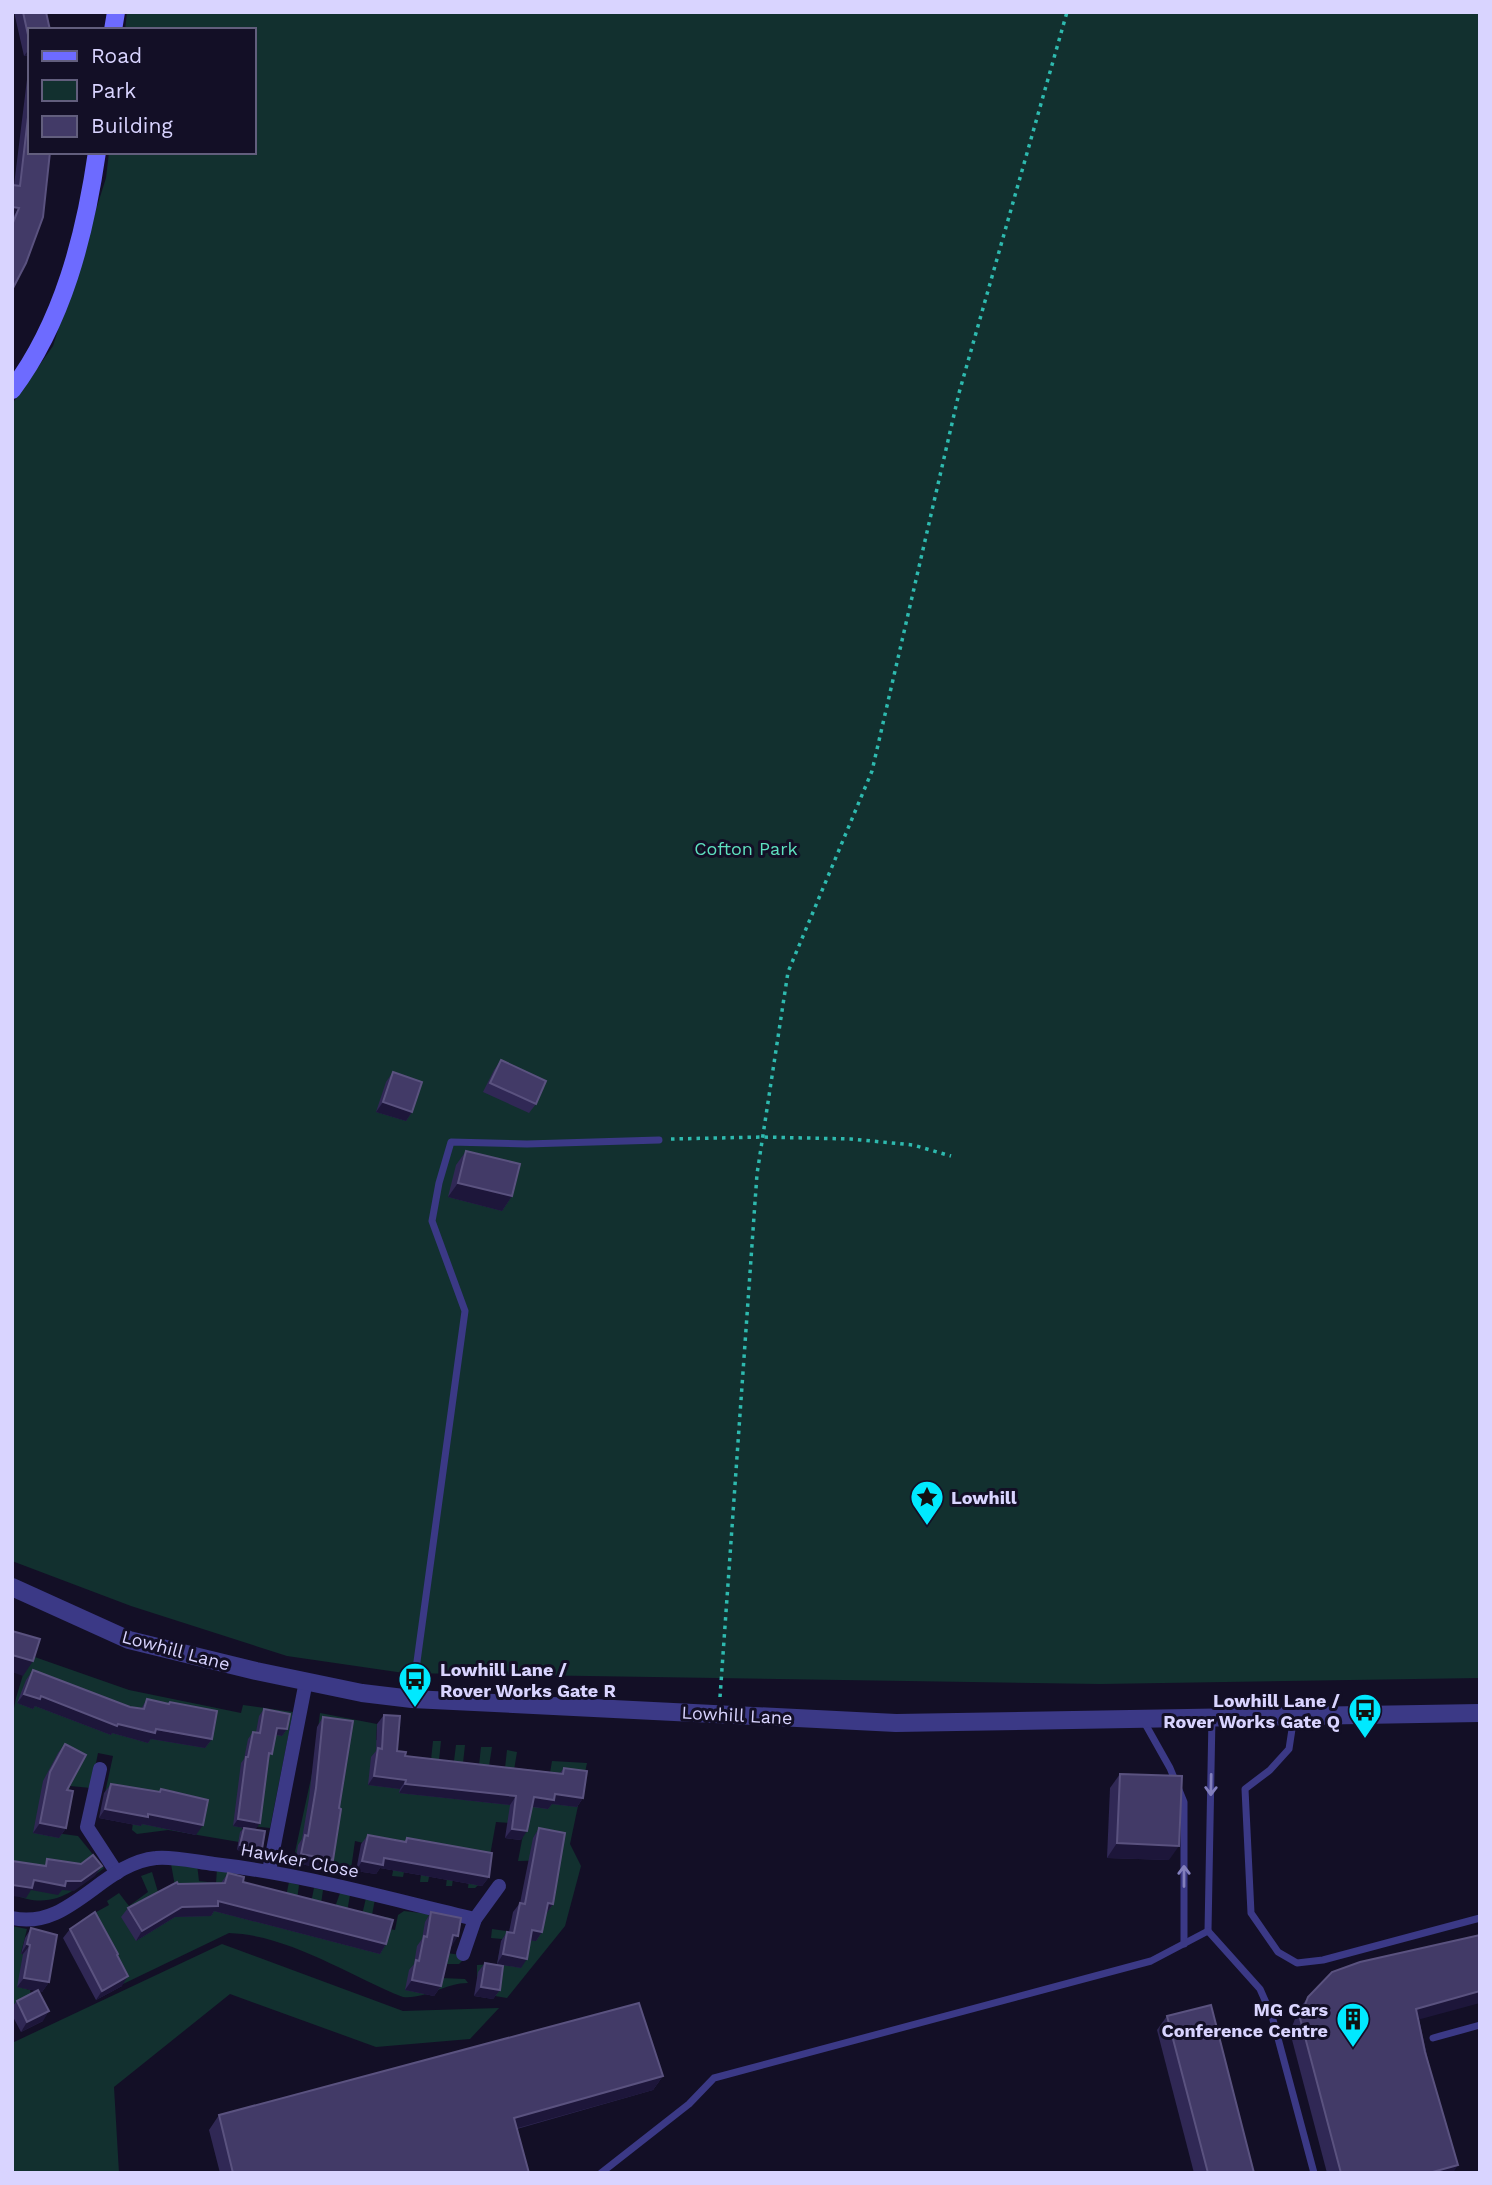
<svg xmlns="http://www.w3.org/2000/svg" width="1492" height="2185" font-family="'Work Sans',sans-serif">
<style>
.green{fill:#12302f}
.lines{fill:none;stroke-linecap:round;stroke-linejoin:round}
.path{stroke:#2ebaaf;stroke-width:3.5;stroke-dasharray:3.5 5;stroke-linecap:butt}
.service{stroke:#3b3986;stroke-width:7}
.minor{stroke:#3b3986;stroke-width:14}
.tertiary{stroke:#3b3986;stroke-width:18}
.secondary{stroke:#6d6bff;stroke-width:18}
.wall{fill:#302855}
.shaded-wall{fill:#1d163a}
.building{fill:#423a67;stroke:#5a527f;stroke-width:2}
.oneway{stroke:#827fbc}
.labels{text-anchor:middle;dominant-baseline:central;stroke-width:6;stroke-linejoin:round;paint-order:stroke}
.park-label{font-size:18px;fill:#5ee1bf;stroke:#130f26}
.poi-label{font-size:18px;font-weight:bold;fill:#d9d4ff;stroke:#130f26;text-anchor:start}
.street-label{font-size:18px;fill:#d9d4ff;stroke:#130f26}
</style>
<rect width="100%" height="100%" fill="#130f26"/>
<g class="green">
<polygon points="127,12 1480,12 1480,1678 1100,1684 404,1673 287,1656 131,1606 12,1561 12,404 53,346 106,178 109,152 254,152 254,30 125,30"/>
<path d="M29 1655 129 1690 241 1713 243 1705 293 1712 270 1828 243 1825 239 1842 168 1830 137 1834 132 1830 136 1799 105 1793 113 1756 98 1753 91 1788 70 1786 67 1800 41 1831 78 1836 104 1868C73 1892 52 1911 12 1894V1718L16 1698Z"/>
<polygon points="320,1713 377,1724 376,1740 388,1741 387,1754 431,1760 433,1741 441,1741 439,1760 454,1761 456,1745 465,1745 463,1763 479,1766 481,1747 492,1747 489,1766 505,1768 507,1750 517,1752 514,1770 550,1773 552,1761 587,1763 570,1844 581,1866 565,1926 507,1998 477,1993 477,1965 497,1964 502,1939 491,1938 492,1929 537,1935 554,1860 518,1861 525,1824 496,1822 486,1878 475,1888 468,1888 469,1879 453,1878 452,1886 446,1886 448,1870 430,1872 428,1882 420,1882 422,1867 405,1867 403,1877 392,1876 397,1851 355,1841 351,1869 301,1856 295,1852 313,1769"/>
<path d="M171 1864H197L199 1881 216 1883 217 1869 236 1872 235 1888 282 1916 289 1882 299 1885 297 1900 311 1903 314 1888 323 1890 321 1904 335 1907 340 1893 350 1895 347 1912 362 1915 366 1898 375 1899 372 1915 391 1918 389 1929 395 1930 398 1915 404 1911 429 1914 425 1950 461 1955 463 1960 459 1964H441V1978L465 1979 468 1983C445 1983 427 1999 403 1997 348 1975 289 1935 229 1933L123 1984 89 1916 109 1905 107 1901 119 1893 129 1906 148 1892 141 1876 152 1872 158 1892 175 1886Z"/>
<polygon points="12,1926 27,1929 21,1953 24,1955 18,1987 30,1990 32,2000 12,2009"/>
<polygon points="222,1944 403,2011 499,2008 470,2039 376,2047 230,1994 114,2087 119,2173 12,2173 12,2043"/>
</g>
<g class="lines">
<g class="path">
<polyline points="671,1139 762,1137 851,1139 913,1145 951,1156"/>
<polyline points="720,1697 757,1174 788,972 872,771 959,393 1067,12"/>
</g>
<g class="service">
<polyline points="412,1698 465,1311 432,1221 439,1183 451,1142 527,1144 659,1140"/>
<polyline points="1294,1716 1289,1749 1270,1770 1245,1789 1251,1913 1278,1952 1297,1963 1323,1960 1480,1918"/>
<polyline points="1143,1720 1170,1768 1184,1802 1184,1944"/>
<polyline points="1208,1931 1212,1717"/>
<polyline points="1433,2038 1480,2025"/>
<polyline points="601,2173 689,2104 714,2078 1151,1961 1208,1931 1260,1989 1272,2016 1314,2173"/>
</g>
<g class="minor">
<polyline points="100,1769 87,1827 117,1873"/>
<polyline points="269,1871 306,1681"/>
<path d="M12 1918C70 1931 102 1863 156 1858 172 1856 197 1862 214 1864 303 1874 389 1899 475 1919"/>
<polyline points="463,1954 475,1919 499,1886"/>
</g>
<polyline class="tertiary" points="12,1587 129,1640 256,1671 362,1693 412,1699 896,1723 1480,1713"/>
<g class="secondary">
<polyline points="113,30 116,12"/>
<path d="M12 390C63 322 85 235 97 152"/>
</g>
</g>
<g class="wall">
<polygon points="14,12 46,12 30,30 30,152 12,290 12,185 14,185 30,55 24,56"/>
<polygon points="501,1060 536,1104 529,1113 483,1092 494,1070"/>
<polygon points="393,1072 412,1112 406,1121 376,1112 386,1082"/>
<polygon points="466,1151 512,1196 502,1211 448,1197 456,1165"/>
<polygon points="33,1670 130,1707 141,1709 147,1699 168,1704 170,1702 212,1739 205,1748 151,1739 148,1743 112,1733 111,1735 35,1706 33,1709 17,1703 26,1680"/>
<polygon points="264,1709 287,1729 282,1736 276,1735 268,1761 260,1823 255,1829 259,1854 237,1850 240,1832 244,1828 233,1826 241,1763 244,1759 248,1739 253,1732 256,1732 259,1716"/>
<polygon points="384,1715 397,1751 405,1756 560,1773 564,1768 583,1798 577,1807 552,1804 548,1809 532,1807 521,1840 505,1838 510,1805 399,1793 400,1789 368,1785 371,1757 376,1751 377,1724"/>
<polygon points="323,1717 339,1808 333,1860 327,1869 295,1863 298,1845 302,1839 309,1798 317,1727"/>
<polygon points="65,1744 67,1790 66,1828 59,1838 33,1833 43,1781 58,1753"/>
<polygon points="1120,1774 1169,1860 1107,1858 1110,1788"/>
<polygon points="111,1784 159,1792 161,1789 196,1835 142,1824 141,1826 99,1818 104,1793"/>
<polygon points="539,1828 553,1904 546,1914 542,1932 536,1941 531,1940 521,1968 497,1964 501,1941 507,1932 509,1932 513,1912 520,1903 533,1838"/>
<polygon points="368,1835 404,1842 407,1838 489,1877 482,1886 380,1868 376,1874 356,1871 361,1844"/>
<polygon points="228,1873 243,1882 386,1944 380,1954 214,1911 211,1916 175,1917 136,1941 121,1917 128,1908 178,1884 221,1883"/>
<polygon points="431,1912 452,1946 451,1946 441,1986 434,1996 405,1990 409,1970 414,1964 417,1946 422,1939 425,1922"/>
<polygon points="31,1928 49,1982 42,1992 39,1991 43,2021 21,2032 12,2015 12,2007 17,2001 37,1991 17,1987 23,1954 21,1954 25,1938"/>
<polygon points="70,1929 118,1954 117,1956 122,1986 96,2000 63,1938"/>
<polygon points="485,1963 500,1990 493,1999 474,1996 478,1972"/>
<polygon points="1308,1997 1419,2019 1453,2173 1327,2173 1290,2032 1298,2011"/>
<polygon points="1167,2016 1254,2173 1194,2173 1157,2030"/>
<polygon points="663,2076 653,2090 517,2129 529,2173 220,2173 209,2130 219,2115"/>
</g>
<g class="shaded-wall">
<polygon points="30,48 30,55 24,56"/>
<polygon points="12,207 19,208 13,217"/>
<polygon points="383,1102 412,1112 406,1121 376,1112"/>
<polygon points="458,1183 512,1196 502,1211 448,1197"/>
<polygon points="12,1655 33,1661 23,1676 12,1672"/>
<polygon points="24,1694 41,1696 118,1724 212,1739 205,1748 151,1739 148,1743 112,1733 111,1735 35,1706 33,1709 17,1703"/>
<polygon points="277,1728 287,1729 282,1736 272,1734"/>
<polygon points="374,1776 406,1780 400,1789 368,1785"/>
<polygon points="405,1784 516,1796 510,1805 399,1793"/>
<polygon points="555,1794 583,1798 577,1807 552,1804 548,1809 527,1806 534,1797"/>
<polygon points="105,1809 148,1814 203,1825 196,1835 142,1824 141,1826 99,1818"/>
<polygon points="238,1819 260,1823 255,1830 233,1826"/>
<polygon points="40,1823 66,1828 59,1838 33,1833"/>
<polygon points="512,1829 527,1831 521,1840 505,1838"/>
<polygon points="1117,1843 1179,1846 1169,1860 1107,1858"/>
<polygon points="240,1845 262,1849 259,1854 237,1850"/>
<polygon points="301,1854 333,1860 327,1869 295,1863"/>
<polygon points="384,1858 489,1877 482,1886 380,1868 376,1874 356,1871 362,1861"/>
<polygon points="102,1866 95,1876 74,1891 62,1890 58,1895 31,1890 26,1898 12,1896 12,1885 34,1880 66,1881"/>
<polygon points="218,1901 386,1944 380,1954 214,1911 211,1916 175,1917 136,1941 142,1931 182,1907"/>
<polygon points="548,1903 553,1904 546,1914"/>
<polygon points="532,1930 542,1932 536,1941 526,1940"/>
<polygon points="453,1935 458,1936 452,1946 447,1945"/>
<polygon points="27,1944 30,1945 23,1954 21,1954"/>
<polygon points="503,1954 527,1959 521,1968 497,1964"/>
<polygon points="128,1976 122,1986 96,2000 102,1991"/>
<polygon points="24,1978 49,1982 42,1992 17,1987"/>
<polygon points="412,1980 441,1986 434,1996 405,1990"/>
<polygon points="481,1987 500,1990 493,1999 474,1996"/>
<polygon points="1480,1991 1480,2003 1406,2023 1416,2009"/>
<polygon points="49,2011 43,2021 21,2032 27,2022"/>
<polygon points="663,2076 653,2090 504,2132 514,2118"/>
<polygon points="1458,2165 1453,2173 1429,2173"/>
</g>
<g class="building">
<polygon points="23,12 46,12 50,30 30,30 30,44"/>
<polygon points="30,100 30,152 50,152 43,217 26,263 12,290 12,225 19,208 12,207 12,185 20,186"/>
<polygon points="501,1060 546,1081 536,1104 490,1083"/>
<polygon points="393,1072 422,1082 412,1112 383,1102"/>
<polygon points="466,1151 520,1164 512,1196 458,1183"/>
<polygon points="12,1631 40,1639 33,1661 12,1655"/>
<polygon points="33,1670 130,1707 144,1709 147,1699 169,1704 170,1702 217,1711 212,1739 156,1729 155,1733 118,1724 117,1726 41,1696 40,1699 24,1694"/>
<polygon points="264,1709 290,1714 287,1729 277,1728 272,1754 269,1753 260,1823 238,1819 246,1757 248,1757 253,1732 260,1733"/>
<polygon points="384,1715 400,1716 397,1751 406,1752 405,1756 563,1774 564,1768 587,1771 583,1798 555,1794 554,1800 534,1797 527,1831 512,1829 516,1796 405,1784 406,1780 374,1776 378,1748 382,1749"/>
<polygon points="323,1717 353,1721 339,1808 341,1809 333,1860 301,1854 305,1835 308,1836 316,1788"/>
<polygon points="65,1744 86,1755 67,1790 73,1791 66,1828 40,1823 50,1772"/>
<polygon points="1120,1774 1182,1776 1179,1846 1117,1843"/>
<polygon points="111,1784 160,1792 161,1789 208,1800 203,1825 148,1814 148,1817 105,1809"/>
<polygon points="244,1828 265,1831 262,1849 240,1845"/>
<polygon points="539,1828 565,1833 553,1904 548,1903 542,1932 532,1930 527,1959 503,1954 507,1932 514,1933 520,1903 525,1904"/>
<polygon points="368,1835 406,1842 407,1838 492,1853 489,1877 384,1858 383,1865 362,1861"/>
<polygon points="93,1855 102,1866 81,1881 66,1881 65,1886 34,1880 32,1888 12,1885 12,1861 46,1866 47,1859 81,1864"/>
<polygon points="228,1873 244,1877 243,1882 393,1920 386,1944 218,1901 218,1906 182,1907 142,1931 128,1908 177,1882 178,1884 225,1883"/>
<polygon points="95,1912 118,1954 117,1955 128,1976 102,1991 70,1929"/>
<polygon points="431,1912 461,1918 458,1936 453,1935 441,1986 412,1980 416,1960 419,1961 424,1936 427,1937"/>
<polygon points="31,1928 57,1935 49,1982 24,1978 30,1945 27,1944"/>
<polygon points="1480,1935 1480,1991 1416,2009 1425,2052 1458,2165 1429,2173 1341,2173 1300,2018 1308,1997 1332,1972 1360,1962"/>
<polygon points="485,1963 503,1966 500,1990 481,1987"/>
<polygon points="38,1990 49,2011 27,2022 17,2001"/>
<polygon points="639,2003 663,2076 514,2118 529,2173 233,2173 219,2115"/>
<polygon points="1211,2005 1254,2173 1208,2173 1167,2016"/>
</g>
<defs><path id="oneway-shaft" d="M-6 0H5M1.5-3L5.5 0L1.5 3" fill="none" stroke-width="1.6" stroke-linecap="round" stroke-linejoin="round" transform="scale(1.75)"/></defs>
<g class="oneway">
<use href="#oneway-shaft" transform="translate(1211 1785) rotate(91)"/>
<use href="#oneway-shaft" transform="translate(1184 1876) rotate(-90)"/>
</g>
<defs>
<symbol id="sight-pin" viewBox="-11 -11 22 30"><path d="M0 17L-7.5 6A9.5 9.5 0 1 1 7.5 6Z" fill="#00e9ff" stroke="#130f26"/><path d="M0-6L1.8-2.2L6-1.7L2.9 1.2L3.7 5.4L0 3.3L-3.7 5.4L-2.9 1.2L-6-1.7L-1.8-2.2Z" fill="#111"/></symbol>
<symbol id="bus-pin" viewBox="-11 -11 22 30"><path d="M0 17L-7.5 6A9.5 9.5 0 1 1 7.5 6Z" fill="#00e9ff" stroke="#130f26"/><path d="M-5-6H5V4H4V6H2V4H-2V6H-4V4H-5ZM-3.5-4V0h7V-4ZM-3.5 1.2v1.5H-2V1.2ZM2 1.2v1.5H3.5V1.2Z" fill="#111"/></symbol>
<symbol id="building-pin" viewBox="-11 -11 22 30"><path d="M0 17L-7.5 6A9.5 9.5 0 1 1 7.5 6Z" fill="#00e9ff" stroke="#130f26"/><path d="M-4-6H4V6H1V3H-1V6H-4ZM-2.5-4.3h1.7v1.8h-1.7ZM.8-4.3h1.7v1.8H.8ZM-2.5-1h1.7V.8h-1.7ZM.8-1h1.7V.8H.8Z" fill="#111"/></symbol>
</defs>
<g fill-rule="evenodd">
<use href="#sight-pin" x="908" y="1478" width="38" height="52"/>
<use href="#bus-pin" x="396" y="1660" width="38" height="52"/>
<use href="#bus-pin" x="1346" y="1691" width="38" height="52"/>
<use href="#building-pin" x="1334" y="2000" width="38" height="52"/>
</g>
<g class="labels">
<g class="park-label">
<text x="746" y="848">Cofton Park</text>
</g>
<g class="poi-label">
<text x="951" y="1497">Lowhill</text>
<text x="440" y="1669">Lowhill Lane /<tspan x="440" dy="21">Rover Works Gate R</tspan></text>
<text x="1340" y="1700" text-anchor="end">Lowhill Lane /<tspan x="1340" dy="21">Rover Works Gate Q</tspan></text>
<text x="1328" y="2009" text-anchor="end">MG Cars<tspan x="1328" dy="21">Conference Centre</tspan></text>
</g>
<g class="street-label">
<text transform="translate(176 1650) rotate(15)">Lowhill Lane</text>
<text transform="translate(737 1715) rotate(3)">Lowhill Lane</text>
<text transform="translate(300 1860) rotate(11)">Hawker Close</text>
</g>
</g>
<rect width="1492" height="2185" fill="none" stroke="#d9d4ff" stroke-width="28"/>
<rect x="28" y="28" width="228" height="126" fill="#130f26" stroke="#625e7d" stroke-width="2"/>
<rect x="42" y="51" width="35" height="10" fill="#6d6bff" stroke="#625e7d" stroke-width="2"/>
<text x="91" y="63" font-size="21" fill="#d9d4ff">Road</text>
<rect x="42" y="80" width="35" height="21" fill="#12302f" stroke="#625e7d" stroke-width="2"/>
<text x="91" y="98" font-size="21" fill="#d9d4ff">Park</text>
<rect x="42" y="116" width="35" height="21" fill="#423a67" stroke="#625e7d" stroke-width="2"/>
<text x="91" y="133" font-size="21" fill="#d9d4ff">Building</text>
</svg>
